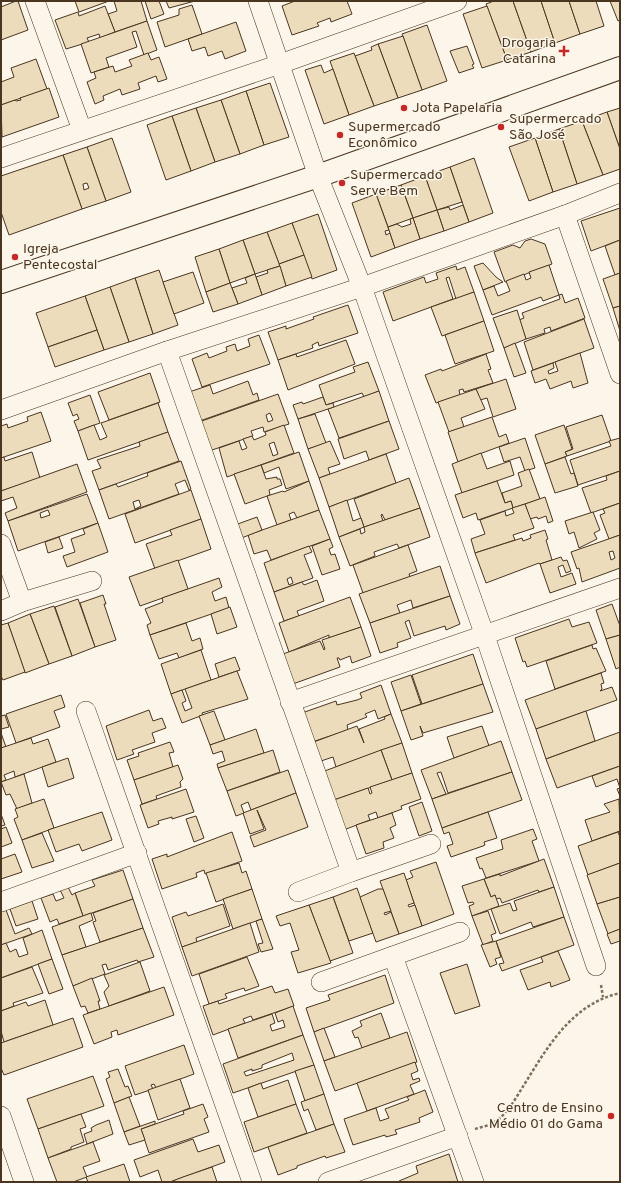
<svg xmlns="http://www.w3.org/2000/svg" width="621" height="1183" font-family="Overpass,sans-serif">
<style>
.building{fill:#ecdcbc;stroke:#4a3520;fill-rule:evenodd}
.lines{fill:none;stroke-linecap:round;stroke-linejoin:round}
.minor-casing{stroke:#4a3520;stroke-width:20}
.tertiary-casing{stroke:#4a3520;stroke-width:24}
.path{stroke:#7f6f5c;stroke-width:2.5;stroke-dasharray:3 2;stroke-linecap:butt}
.minor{stroke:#fbf6e9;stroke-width:19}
.tertiary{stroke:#fbf6e9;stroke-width:22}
.poi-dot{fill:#c62828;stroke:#fbf6e9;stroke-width:1.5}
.labels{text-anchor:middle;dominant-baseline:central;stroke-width:3;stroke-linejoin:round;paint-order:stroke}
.poi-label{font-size:14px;fill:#4a3520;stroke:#fbf6e9;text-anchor:start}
</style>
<rect width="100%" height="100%" fill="#fbf6e9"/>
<g class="building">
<polygon points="16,1 18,1 28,30 1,40 1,7"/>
<polygon points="75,1 109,1 79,12"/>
<polygon points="114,1 141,1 147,21 115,32 108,14 117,11"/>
<polygon points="145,1 159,1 164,14 151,19"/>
<polygon points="166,1 195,1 169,8"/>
<polygon points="295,1 347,1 352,14 331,22 330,18 317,23 319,26 292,35 282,6"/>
<polygon points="494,1 513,1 531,52 507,60 486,4"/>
<polygon points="513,1 541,1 555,43 531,52"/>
<polygon points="541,1 569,1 580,34 555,43"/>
<polygon points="569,1 596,1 604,26 580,34"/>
<polygon points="610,1 620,1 620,20 618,21"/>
<polygon points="192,5 202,34 165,47 157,22 179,15 179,9"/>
<polygon points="105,6 115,32 100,38 99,34 87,38 89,42 66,49 55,20 78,12 79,16"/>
<polygon points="487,6 507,60 482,68 463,14"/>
<polygon points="147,21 157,50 144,55 136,31 132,32 137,47 106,58 109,67 91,73 81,44"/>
<polygon points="236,22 246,51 225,59 222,51 208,56 205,47 192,51 188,39"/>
<polygon points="427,25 447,81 422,90 402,34"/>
<polygon points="403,36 422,90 398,98 378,44"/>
<polygon points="378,44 398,98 374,106 355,56 372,50 371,47"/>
<polygon points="467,46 474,64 472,65 474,68 459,73 450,51"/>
<polygon points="148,53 151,60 159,57 167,79 158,82 156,76 138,83 140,89 122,95 120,89 103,96 104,100 95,104 87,82 96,78 94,72 113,66 115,72 132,66 129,60"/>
<polygon points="354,53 374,106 349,115 330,61"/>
<polygon points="36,59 47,89 1,105 1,82 14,77 11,68"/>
<polygon points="321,65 324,73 333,69 349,115 324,124 305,70"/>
<polygon points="270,83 289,137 264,145 246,91"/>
<polygon points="49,88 59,117 2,137 1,105 15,100 16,101 21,100 20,98"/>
<polygon points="246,91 264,145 240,154 221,100"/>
<polygon points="221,100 240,154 215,162 196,108"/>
<polygon points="196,108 215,162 191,171 172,116"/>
<polygon points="620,108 620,149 607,112"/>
<polygon points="607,112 620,149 620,169 603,175 582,121"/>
<polygon points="172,116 191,171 166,180 147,125"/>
<polygon points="582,121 603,175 577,184 559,129"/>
<polygon points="559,129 577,184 553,192 535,138"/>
<polygon points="112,138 131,192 106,201 87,147"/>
<polygon points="535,138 553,192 529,201 509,147"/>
<path d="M87 147 106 201 82 209 63 155ZM87 183 89 188 84 190 83 184Z"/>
<polygon points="63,155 82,209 9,235 1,212 1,176"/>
<polygon points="474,158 493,213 469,222 450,167"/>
<polygon points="450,167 462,202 437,210 425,176"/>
<polygon points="425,176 437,210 413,218 401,185"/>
<polygon points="401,185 413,218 388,227 376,194"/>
<polygon points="376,194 389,230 385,231 386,235 390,233 395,248 371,257 352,203"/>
<polygon points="463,205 469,222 444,231 437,210 449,207 450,210"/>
<polygon points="620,208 620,240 591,251 581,221"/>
<polygon points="437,210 444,231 420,239 413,218"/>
<polygon points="318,214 337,270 312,279 292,223"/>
<polygon points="413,218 420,239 395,248 388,227 397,224 402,227 411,224 410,219"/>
<polygon points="292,223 304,255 279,264 267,232"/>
<polygon points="267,232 280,266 255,274 243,240"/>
<polygon points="531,239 545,244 552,264 505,282 494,252 513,245 520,248 525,241"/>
<polygon points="243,240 255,274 230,283 219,249"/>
<polygon points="620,240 620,273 615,275 605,246"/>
<polygon points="219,249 230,283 206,292 195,257"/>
<polygon points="304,255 312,277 286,286 279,264"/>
<polygon points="483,263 496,277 503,282 483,290 474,266"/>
<polygon points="549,265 559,295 543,301 541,297 492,315 483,290 494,286 498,296 510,291 506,281 524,274 526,280 531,278 529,272"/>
<polygon points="280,266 286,286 262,295 256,277 268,273 267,270"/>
<polygon points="456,266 457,270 465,267 474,292 456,299 449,277 446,278 453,299 393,321 383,292 424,277 426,283 438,279 436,273"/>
<polygon points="159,270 178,325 153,334 135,278"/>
<polygon points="193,272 204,303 174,314 163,282"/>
<polygon points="620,273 620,306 613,308 603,279"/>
<polygon points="255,274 262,295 238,304 232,288 247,283 245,278"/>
<polygon points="135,278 153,334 129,342 110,287"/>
<polygon points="230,283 238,304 213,312 206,292"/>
<polygon points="110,287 129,342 104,350 85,296"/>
<polygon points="474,292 484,321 442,336 431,307"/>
<polygon points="562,294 565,303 578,298 585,318 551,331 550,327 544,329 545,333 526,339 519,320 524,318 522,313 560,299 559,295"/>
<polygon points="85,296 97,330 48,347 36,313"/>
<polygon points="348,305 358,333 319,346 318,342 312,345 313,348 278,360 268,332 286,326 286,329 314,319 313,317"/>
<polygon points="620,306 620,331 613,308"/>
<polygon points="517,310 526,339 504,348 493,318"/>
<polygon points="584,319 594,348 533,370 524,342"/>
<polygon points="484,321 494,351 455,364 445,335"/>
<polygon points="97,330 104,350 55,367 48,347"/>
<polygon points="259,335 270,364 202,387 192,359 207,353 209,358 227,351 226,347 235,344 237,351 250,346 248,339"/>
<polygon points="346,340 355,364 288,390 278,360 296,354 297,357"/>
<polygon points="515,343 526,373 514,377 504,348"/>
<polygon points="580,353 588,383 573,388 571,381 550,389 546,379 535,383 531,371 553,363 554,368 548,371 549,374 558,371 555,362"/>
<polygon points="486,354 491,369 488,370 493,383 464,392 463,389 459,390 460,395 436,403 425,375 441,369 442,371"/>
<polygon points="368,362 379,391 364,397 362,393 326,405 319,385 355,372 353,367"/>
<polygon points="150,373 160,402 109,420 98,392"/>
<polygon points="506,379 516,409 493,417 487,398 480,400 476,389"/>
<polygon points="248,381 253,395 257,393 259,400 197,422 186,393 210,385 213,394"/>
<polygon points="476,389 485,409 461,418 464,427 449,432 438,402"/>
<polygon points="379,391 389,421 339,438 328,409"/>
<path d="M278 394 289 424 264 432 263 427 251 431 253 436 209 451 199 422ZM270 413 273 420 268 422 266 415Z"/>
<polygon points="90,395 100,423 78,431 74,421 79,419 77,414 73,416 68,403"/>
<polygon points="323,397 326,405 333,403 334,407 298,419 293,405 302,402 303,404"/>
<polygon points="158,403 168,432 88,460 78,431 94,425 100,440 107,437 101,423"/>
<polygon points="41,412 51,441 1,458 1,426 7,424 8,428 28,421 27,417"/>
<polygon points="315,414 326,443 308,449 298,419"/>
<polygon points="602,415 611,441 567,456 565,452 573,449 566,427"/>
<polygon points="492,417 499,437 506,434 509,443 458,462 448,432"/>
<polygon points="389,421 399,449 369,460 366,451 344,459 338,439"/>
<path d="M284 425 294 453 227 477 219 448 239 441 242 450 247 448 243 439 252 436 254 440 266 435 265 432ZM274 442 278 454 273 456 269 444Z"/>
<polygon points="564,425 572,449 565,452 567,456 545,464 535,435"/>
<polygon points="168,432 179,461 99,490 92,471 101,468 97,460 140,446 139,442"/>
<polygon points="525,438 535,468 525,471 520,457 504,462 499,447"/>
<polygon points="620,438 620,471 578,485 570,460 611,446 609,441"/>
<polygon points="330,441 340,464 328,468 330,474 319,478 308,449"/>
<polygon points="32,452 40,478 1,491 1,458 4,457 5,461"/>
<polygon points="299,452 309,481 286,489 279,467 264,473 261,465"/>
<polygon points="481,453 487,469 510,461 514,475 462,493 452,464"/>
<polygon points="386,454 396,483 329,507 319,478"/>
<polygon points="565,457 571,474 574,473 578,486 555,493 545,464"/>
<path d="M181 461 191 489 189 490 185 480 175 484 179 494 109 519 99 490 116 484 118 487 148 476 147 473ZM139 500 141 506 135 509 133 502Z"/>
<polygon points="77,464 87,492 8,521 5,513 17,508 13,497 1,501 1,491"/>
<polygon points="261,465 266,479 277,477 277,479 280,479 282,485 269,490 270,495 245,504 234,474"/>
<polygon points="529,469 540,499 513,508 511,501 505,503 502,493 522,486 518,473"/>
<polygon points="620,471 620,503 591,513 582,488 607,480 606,476"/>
<polygon points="409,478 420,508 385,520 382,514 381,515 383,521 364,527 354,499"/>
<polygon points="309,481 319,510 297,518 294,512 289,514 291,520 277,525 267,496 283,491 284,492"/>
<polygon points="497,481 505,503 511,501 513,508 478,520 476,513 463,518 455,495"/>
<polygon points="191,490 201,519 135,543 125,514"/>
<path d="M87 494 98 523 18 551 8 521ZM48 510 50 515 41 518 40 513Z"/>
<polygon points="545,497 553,521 548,523 546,516 538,519 537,517 530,519 525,504"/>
<polygon points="347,500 353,521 361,518 364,527 339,537 329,507"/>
<polygon points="620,503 620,535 609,539 600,515 605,513 603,509"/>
<polygon points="525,504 534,528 513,535 515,540 475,553 471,539 485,534 480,520 505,511 506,516 514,513 512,508"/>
<polygon points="420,508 430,537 399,548 397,544 374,552 375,556 350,566 339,537 360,529 361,534 365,532 364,527"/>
<polygon points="319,510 330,539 271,560 267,550 254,554 248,535"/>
<polygon points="593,512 600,530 594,533 597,539 579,548 574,532 569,534 565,521"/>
<polygon points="257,517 262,530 239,539 235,525"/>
<polygon points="201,519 211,549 155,569 146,544 172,535 170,530"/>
<polygon points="98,523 108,552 67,567 63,556 75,552 71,539 85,534 83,529"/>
<polygon points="545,530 548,539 546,540 552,560 540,564 539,563 486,583 475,553 522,538 523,541 531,538 530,535"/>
<path d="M620 535V568L582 582 579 568 577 569 571 552ZM613 551 615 558 611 560 609 552Z"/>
<polygon points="59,537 63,548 48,553 45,542"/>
<polygon points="330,539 333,547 329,549 331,555 335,554 340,569 322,575 312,546"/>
<polygon points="408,545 417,571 409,574 410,577 363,593 353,565"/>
<path d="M309 546 312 552 304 555 313 578 274 592 264 563ZM291 577 293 583 289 585 287 579Z"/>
<polygon points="561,557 563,561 567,560 571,571 566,573 563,565 558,567 561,577 572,573 576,584 550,593 540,564"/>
<polygon points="178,560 188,589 140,606 129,577"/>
<polygon points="440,566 450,596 413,608 411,600 397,605 400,613 370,623 359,594"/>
<polygon points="219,578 222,587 212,592 215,601 226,597 229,608 150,635 147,625 151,623 145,609 163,602 162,598"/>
<polygon points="317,580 324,601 297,611 299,616 284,621 274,592 302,582 304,585"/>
<polygon points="103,595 106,604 104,604 116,640 95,647 80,603"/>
<polygon points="450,596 460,624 446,630 445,626 414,636 409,620 405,622 411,638 397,643 398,647 380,653 370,623"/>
<polygon points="350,597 361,627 329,638 329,635 289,652 279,623"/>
<polygon points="78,599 95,647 72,656 55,607"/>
<polygon points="612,604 620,626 620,635 606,639 596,610"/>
<polygon points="54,606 72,656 49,664 30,614"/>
<polygon points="230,607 237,627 217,634 211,614"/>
<polygon points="30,614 49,664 25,673 8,623"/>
<polygon points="569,619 572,627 589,622 597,643 527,667 525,661 523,662 515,638"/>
<polygon points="8,623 25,672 3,680 1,676 1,625"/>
<polygon points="186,623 192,641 200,638 203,649 179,658 177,653 159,659 150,635"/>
<polygon points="361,627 371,656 352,663 350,656 340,660 339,658 337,658 340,667 290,685 280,655 320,641 324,650 325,649 322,640"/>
<polygon points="620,635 620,667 616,669 606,639"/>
<polygon points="592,645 593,649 596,648 606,671 555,689 546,661"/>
<polygon points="201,650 211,680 171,694 161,664"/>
<polygon points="473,654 483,684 422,704 412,675"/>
<polygon points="235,657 240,670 219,677 215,664"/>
<polygon points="237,671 248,699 202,713 203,715 182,723 171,694 182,690 186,701 182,703 185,711 192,708 185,689"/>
<polygon points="601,673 604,683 601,684 602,689 600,691 612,687 617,700 536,729 525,700"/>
<polygon points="411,675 421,704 401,711 391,682"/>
<polygon points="483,684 493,712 423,733 420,726 423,736 411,740 401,711"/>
<polygon points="381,685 391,714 378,719 375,710 365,714 367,717 347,725 348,730 309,743 299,714 336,701 337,705 357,700 362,698 360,693"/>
<polygon points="61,695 65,707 54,711 60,727 16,743 6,714"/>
<polygon points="149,710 153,721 162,718 166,728 152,733 155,742 132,750 134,754 117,760 106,726"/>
<polygon points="214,711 225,740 210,745 199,716"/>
<polygon points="586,711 595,741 546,759 536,729"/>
<polygon points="391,714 402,743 336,767 333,757 318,762 311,743 357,726 364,743 359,729 385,719 384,717"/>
<polygon points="5,715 9,727 1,729 1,716"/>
<polygon points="482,726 489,746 454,758 447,737"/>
<polygon points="256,729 264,753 218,768 217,764 225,761 222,751 213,754 210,745"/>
<polygon points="620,732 620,766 557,788 546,759"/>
<polygon points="1,733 6,747 1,748"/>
<polygon points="31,738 33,744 48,739 56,762 15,777 14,771 4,775 6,780 1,782 1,748"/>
<polygon points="501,741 512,772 448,793 441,772 437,773 446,794 432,799 421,770"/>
<polygon points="170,742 174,752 169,753 173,767 134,780 127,760 139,756 138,753"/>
<polygon points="402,743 412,773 392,780 381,750"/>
<polygon points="273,750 280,772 227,791 218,768"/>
<polygon points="381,750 392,780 331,801 322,772"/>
<polygon points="68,758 74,778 48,787 42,767"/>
<polygon points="178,765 183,779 180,782 181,787 156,796 157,799 142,804 134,780"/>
<polygon points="620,766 620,796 617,789 620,788 617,779 596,787 592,776"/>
<polygon points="288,770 296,793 251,810 248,802 241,805 244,813 236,816 227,791"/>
<polygon points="512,772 522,800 442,828 432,799"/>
<polygon points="412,773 421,799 401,806 402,809 378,818 376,812 368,815 370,820 341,831 331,801 368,788 370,794 372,793 370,787"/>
<polygon points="24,774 32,803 17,809 10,794 6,795 1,782"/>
<polygon points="186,789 194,812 172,819 172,817 158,821 159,824 148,828 140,805"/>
<polygon points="296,793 308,827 254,847 250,836 266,830 257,810 264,829 250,834 243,813"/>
<polygon points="44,799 54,828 22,840 14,819 18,817 15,809"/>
<polygon points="619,799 620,831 592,841 585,820 610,812 604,804"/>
<polygon points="422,802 432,831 419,836 409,807"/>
<polygon points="102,812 112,840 82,851 79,844 56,852 48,830"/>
<polygon points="488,812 497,838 484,842 485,845 483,846 451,857 447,846 453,844 449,832 444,834 442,828"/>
<polygon points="392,813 396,825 390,828 394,838 383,842 384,848 366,854 356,825"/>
<polygon points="1,814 5,825 1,826"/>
<polygon points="196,816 204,838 194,842 186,819"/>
<polygon points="6,827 12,843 1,847 1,829"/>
<polygon points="533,829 537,839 532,841 539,861 486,878 482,868 480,869 476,858 503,849 501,840"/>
<polygon points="232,832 242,861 205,874 204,870 196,873 197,877 162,889 152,859 167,854 167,857"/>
<polygon points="618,832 620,837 620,863 588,875 578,846"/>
<polygon points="42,833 54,861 32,868 22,840"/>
<polygon points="15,854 22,872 1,879 1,859"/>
<polygon points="544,859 554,887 539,892 538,890 502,903 500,898 496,899 495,895 491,897 484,879 500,874 500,876"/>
<polygon points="436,862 454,914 422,926 406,880 413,877 410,871"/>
<polygon points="239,863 242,873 246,871 252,889 216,902 206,873"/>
<polygon points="620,863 620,897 597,904 587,875"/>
<polygon points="123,870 133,899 83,916 75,893 95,886 92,880"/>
<polygon points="404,873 414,903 408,905 409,907 415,905 422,926 399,934 380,881"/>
<polygon points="484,879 491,897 495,895 499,906 472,916 469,906 474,904 473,902 468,903 462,886"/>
<polygon points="68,887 72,895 75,893 83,916 59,924 57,919 50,922 41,898 53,894 56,901 64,898 60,890"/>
<polygon points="554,887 564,917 533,927 531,922 500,934 491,909 510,903 513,911 517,910 514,901"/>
<polygon points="357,888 373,933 349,941 333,897"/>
<polygon points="252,889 262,919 233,929 223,899"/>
<polygon points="378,889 383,889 391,911 384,913 385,915 391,912 399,934 376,942 360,897"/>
<polygon points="333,897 353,953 330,961 309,905"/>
<polygon points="620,897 620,929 608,934 597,904"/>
<polygon points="133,899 143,928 100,942 93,922 96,921 93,913"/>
<polygon points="32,901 38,919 16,926 10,909"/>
<polygon points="223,904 230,926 196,938 197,942 182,947 172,917 186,912 188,916"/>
<polygon points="309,905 331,963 298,973 291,952 299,950 290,923 280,926 276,916"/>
<polygon points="6,910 15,934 29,928 32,934 1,945 1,912"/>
<polygon points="488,911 496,933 491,935 493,941 483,945 472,916"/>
<polygon points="91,913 93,920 79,926 86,947 62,955 52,927"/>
<polygon points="564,917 574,945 502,971 499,964 504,963 496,941"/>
<polygon points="262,919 273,949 261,952 258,944 263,943 256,921"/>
<polygon points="250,923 259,952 192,976 182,947"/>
<polygon points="143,928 154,957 138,962 137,960 108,970 106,964 102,965 105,974 73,986 62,955"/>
<polygon points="620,929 620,941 611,944 607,934"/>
<polygon points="42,930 52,959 1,978 1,945 6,943 10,952 16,949 19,957 28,954 23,938"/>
<polygon points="496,941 501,957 495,959 497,964 490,967 481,945"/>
<polygon points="558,951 570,980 551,987 550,982 528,990 520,970 543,962 541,957"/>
<polygon points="247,957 259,986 245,991 244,988 225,994 227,998 209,1004 199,974"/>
<polygon points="52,959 63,989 49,994 38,964"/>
<polygon points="140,962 150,991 109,1006 104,992 109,986 104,975"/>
<polygon points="467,964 480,1006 455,1014 440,973"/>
<polygon points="32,967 43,993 13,1003 14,1006 1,1011 1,978"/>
<polygon points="385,975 394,1003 314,1032 306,1008 330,1000 328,995"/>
<polygon points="92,978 100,1001 98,1001 100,1009 88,1013 85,1006 81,1007 73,986"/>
<polygon points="272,986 275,993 288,989 294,1006 253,1020 251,1016 243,1019 245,1023 213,1035 203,1006 218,1001 219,1004"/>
<polygon points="164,987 174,1015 118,1035 117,1030 111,1032 112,1037 94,1044 83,1015"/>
<polygon points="45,1000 53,1025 4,1042 1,1031 1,1011 26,1002 28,1006"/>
<polygon points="293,1006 303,1035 238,1058 228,1029 272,1014 275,1023 270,1025 272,1031 285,1027 283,1020 278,1022 275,1013"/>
<polygon points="381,1013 390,1038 362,1048 358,1037 355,1038 352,1031 362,1026 360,1021"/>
<polygon points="73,1018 83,1047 4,1075 1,1068 1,1043"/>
<polygon points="324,1028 335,1057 324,1061 314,1032"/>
<polygon points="407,1032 417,1062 335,1091 324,1061"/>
<path d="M303 1035 314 1065 233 1093 223 1064ZM292 1053 294 1060 246 1076 244 1072 252 1069V1071L262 1068V1065Z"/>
<polygon points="184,1045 194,1074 156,1088 154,1084 151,1085 153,1089 135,1095 125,1066"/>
<polygon points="415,1062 418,1071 411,1074 413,1080 419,1078 420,1081 410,1085 414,1094 367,1111 357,1083"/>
<polygon points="314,1065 324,1094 305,1101 295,1071"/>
<polygon points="118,1069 125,1087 128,1086 132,1096 114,1103 106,1079 110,1077 108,1072"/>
<polygon points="93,1076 104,1106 38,1129 27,1099"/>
<polygon points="180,1079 190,1108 158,1120 148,1090"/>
<polygon points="288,1080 296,1104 258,1117 248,1088 261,1083 263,1089"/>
<polygon points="425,1090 433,1112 419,1118 420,1122 395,1130 397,1134 386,1137 385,1135 353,1145 344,1119 376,1108 380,1121 389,1118 385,1109 409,1100 407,1097"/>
<polygon points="324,1094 334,1124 316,1130 308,1109 304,1111 301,1102"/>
<polygon points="129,1097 140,1126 124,1132 114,1103"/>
<polygon points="203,1104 208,1117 204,1119 209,1132 149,1153 141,1129 184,1114 183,1111"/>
<polygon points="296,1104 307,1133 254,1152 244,1122"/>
<polygon points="81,1114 86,1127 80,1129 84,1142 71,1147 71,1149 48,1158 38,1129"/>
<polygon points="109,1120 113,1134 87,1144 84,1134 92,1131 91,1128 96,1125"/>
<polygon points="155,1121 155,1124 141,1129 145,1140 129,1145 124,1132"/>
<polygon points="334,1124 345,1152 326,1158 325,1156 297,1166 297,1168 278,1175 268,1147"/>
<polygon points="193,1139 198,1152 219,1145 225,1162 170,1182 162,1182 158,1170 140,1177 134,1160"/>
<polygon points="93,1142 100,1161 83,1167 87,1177 73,1182 57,1182 48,1158"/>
<polygon points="449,1154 458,1182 399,1182 399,1181 418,1173 416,1166"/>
<polygon points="124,1164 130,1182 88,1182 86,1177"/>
<polygon points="212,1167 217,1182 170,1182 183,1177"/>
</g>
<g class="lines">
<defs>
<g id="minor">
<polyline points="35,1 82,130"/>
<polyline points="258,1 318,176 362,287 485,636 596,966"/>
<polyline points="1,158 280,64 457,1"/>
<polyline points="565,215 620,193"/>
<polyline points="167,351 351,872 431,844"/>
<polyline points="1,410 167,351 362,287 565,215 620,374"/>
<polyline points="1,544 22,602 1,611"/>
<polyline points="22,602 92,581"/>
<polyline points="290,702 620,588"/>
<polyline points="86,711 252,1182"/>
<polyline points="298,892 351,872"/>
<polyline points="1,902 137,853"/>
<polyline points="460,932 393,956 474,1182"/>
<polyline points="321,982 393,956"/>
<polyline points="1,1116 24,1182"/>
<polyline points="328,1182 458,1136"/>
</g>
<polyline id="tertiary" points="1,282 318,176 620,68"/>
</defs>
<use href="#minor" class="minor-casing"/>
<use href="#tertiary" class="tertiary-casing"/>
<g class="path">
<polyline points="601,985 603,997"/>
<path d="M475 1129C481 1127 488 1126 493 1123 507 1115 515 1099 524 1085 548 1046 572 1004 620 993"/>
</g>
<use href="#minor" class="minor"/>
<use href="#tertiary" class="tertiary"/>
</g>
<g class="poi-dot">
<path d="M562 45h4v4h4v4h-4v4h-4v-4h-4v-4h4z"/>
<circle cx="404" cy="108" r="4"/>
<circle cx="501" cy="127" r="4"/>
<circle cx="340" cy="135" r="4"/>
<circle cx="342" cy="183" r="4"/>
<circle cx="15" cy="257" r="4"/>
<circle cx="611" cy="1116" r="4"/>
</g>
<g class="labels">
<g class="poi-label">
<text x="556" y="43" text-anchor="end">Drogaria<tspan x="556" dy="16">Catarina</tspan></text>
<text x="412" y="108">Jota Papelaria</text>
<text x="509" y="119">Supermercado<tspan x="509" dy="16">São José</tspan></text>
<text x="348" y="127">Supermercado<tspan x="348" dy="16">Econômico</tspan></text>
<text x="350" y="175">Supermercado<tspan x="350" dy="16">Serve Bem</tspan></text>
<text x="23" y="249">Igreja<tspan x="23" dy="16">Pentecostal</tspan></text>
<text x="603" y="1108" text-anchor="end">Centro de Ensino<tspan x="603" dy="16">Médio 01 do Gama</tspan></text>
</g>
</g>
<rect width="621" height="1183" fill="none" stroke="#4a3520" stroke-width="4"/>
</svg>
